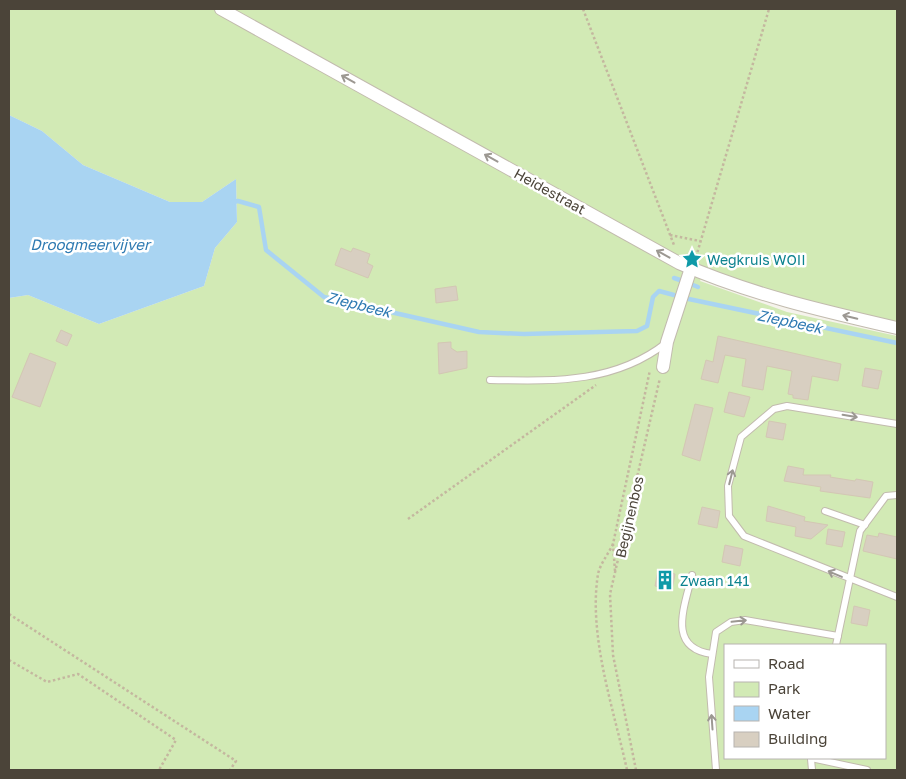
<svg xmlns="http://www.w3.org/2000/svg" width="906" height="779" font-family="'Golos Text',sans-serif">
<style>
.green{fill:#d2eab5;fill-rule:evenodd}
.water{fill:#a9d4f2}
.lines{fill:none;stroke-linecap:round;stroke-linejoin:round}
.stream{stroke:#a9d4f2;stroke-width:4.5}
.building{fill:#d8cfc1;stroke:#d3c7b4}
.service-casing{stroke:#c2bbae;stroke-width:8}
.minor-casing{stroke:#c2bbae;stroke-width:14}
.path{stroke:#c4b79f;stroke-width:2.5;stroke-dasharray:2.5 2.5;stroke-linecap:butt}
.service{stroke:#fff;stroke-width:6}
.minor{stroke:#fff;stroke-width:12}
.oneway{stroke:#9c9892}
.labels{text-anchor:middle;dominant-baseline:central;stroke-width:5;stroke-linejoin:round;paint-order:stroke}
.street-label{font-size:14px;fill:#4b4439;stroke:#fff}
.culture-label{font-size:14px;fill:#0d838f;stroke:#fff;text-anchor:start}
.water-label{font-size:15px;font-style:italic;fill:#2e7ab2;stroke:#fff}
</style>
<rect width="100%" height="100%" fill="#f6f3ec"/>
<path class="green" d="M9 9H897V322L791 298 705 268 700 281 787 312 897 336V770H9V298L28 295 99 324 204 286 215 248 237 222 236 179 202 202H170L83 165 42 131 9 115ZM725 645H885V758H725Z"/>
<polygon class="water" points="9,115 42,131 83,165 170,202 202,202 236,179 237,222 215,248 204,286 99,324 28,295 9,298"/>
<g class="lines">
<g class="stream">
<polyline points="233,202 238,201 259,207 266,250 324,297 479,332 524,334 637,331 647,326 653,297 659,291 674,295"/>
<polyline points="674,278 683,281"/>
<polyline points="688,283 698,287"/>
<polyline points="684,298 897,343"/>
</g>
</g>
<g class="building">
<polygon points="341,248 351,252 353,248 370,254 367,263 373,266 368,278 335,265"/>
<polygon points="456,286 458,300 436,303 435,289"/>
<polygon points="61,330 72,335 67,346 56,341"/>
<polygon points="718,336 841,364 838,381 812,376 808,400 793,398 793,395 788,394 792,371 767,366 763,390 742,386 746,359 725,355 718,383 701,379 706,360 713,362"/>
<polygon points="451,342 451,348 457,352 467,351 467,368 439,374 438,343"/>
<polygon points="30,353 56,363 40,407 12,397"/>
<polygon points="865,368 882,371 878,389 862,386"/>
<polygon points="729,392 750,397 744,417 724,412"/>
<polygon points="695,404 713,408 700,461 682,455"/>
<polygon points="769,421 786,424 783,440 766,437"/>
<polygon points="788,466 804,469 803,475 831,475 830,477 855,481 856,479 873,482 870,498 820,491 821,487 784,481"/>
<polygon points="768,506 805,517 804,521 828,525 811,539 795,536 796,527 766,521"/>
<polygon points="702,507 720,511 717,528 698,524"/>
<polygon points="828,529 845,532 842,547 826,544"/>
<polygon points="879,533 897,537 897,559 863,551 867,535 878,537"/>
<polygon points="725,545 743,549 740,566 722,562"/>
<polygon points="658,570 675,574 672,590 655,586"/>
<polygon points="854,606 870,610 867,626 851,623"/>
</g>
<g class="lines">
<defs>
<g id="service">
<path d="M490 380C552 381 614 384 666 343"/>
<polyline points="897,424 787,406 774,409 741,437 728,486 729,516 744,536 897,597"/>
<polyline points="825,511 865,525"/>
<path d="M692 575C685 606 666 648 712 654"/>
<polyline points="836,645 860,531 886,496 897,495"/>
<polyline points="811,758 867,770"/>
<polyline points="811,759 812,770"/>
<polyline points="716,770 709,677 716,632 731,622 745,620 838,636"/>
</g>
<g id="minor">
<path d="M221 9 679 263C749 294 823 311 897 328"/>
<polyline points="663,367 667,342 691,268"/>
</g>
</defs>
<use href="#service" class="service-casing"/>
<use href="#minor" class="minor-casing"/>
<g class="path">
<polyline points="583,9 674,245"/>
<polyline points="670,235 700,241"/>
<polyline points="696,257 769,9"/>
<polyline points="408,519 596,385"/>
<path d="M613 544C609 553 600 564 598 574 588 636 614 710 627 770"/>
<polyline points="615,571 613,544 650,370"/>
<polyline points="9,614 236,761 230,770"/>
<polyline points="9,660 47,682 78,674 176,740 159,770"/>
<polyline points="636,770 613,655 610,594 660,378"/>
</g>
<use href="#service" class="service"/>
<use href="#minor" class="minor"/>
</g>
<defs><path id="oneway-shaft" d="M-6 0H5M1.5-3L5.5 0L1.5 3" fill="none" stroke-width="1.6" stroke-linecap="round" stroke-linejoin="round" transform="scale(1.25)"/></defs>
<g class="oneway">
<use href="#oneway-shaft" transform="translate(348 79) rotate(-151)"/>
<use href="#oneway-shaft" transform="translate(491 158) rotate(-151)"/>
<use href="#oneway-shaft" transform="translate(663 254) rotate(-151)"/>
<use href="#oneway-shaft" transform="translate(850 317) rotate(-167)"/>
<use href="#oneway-shaft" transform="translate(850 416) rotate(9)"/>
<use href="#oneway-shaft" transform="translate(731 477) rotate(-76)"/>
<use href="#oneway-shaft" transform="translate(835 574) rotate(-157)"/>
<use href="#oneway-shaft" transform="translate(739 621) rotate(-6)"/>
<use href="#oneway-shaft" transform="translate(712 722) rotate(-94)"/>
</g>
<defs>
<symbol id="sight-bare" viewBox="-9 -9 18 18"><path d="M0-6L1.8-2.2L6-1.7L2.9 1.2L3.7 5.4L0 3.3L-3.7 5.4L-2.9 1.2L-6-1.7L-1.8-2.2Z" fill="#0f9aa8" stroke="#fff" stroke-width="2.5" paint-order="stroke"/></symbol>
<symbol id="building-bare" viewBox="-9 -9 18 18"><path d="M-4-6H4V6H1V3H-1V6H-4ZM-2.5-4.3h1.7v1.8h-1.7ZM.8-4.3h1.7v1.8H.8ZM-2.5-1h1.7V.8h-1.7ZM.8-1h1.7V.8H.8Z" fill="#0f9aa8" stroke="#fff" stroke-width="2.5" paint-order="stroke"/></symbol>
</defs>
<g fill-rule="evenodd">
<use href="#sight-bare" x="678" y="245" width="28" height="28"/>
<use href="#building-bare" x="651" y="566" width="28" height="28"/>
</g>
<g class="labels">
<g class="street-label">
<text transform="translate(550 191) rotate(29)">Heidestraat</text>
<text transform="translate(629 517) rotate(-77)">Begijnenbos</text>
</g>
<g class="culture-label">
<text x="707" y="259">Wegkruis WOII</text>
<text x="680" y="580">Zwaan 141</text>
</g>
<g class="water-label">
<text x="90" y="244">Droogmeervijver</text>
<text transform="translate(359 304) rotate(14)">Ziepbeek</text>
<text transform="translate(790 321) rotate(12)">Ziepbeek</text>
</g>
</g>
<rect width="906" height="779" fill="none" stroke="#4b4439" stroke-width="20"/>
<rect x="724" y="644" width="162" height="115" fill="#ffffff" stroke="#b7b4b0"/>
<rect x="734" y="660" width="25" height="8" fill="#ffffff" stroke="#b7b4b0"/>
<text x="768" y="669" font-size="15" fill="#4b4439">Road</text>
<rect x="734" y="682" width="25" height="15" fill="#d2eab5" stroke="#b7b4b0"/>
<text x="768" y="694" font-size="15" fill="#4b4439">Park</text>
<rect x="734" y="706" width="25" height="15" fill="#a9d4f2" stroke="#b7b4b0"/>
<text x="768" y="719" font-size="15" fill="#4b4439">Water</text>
<rect x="734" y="732" width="25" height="15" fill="#d8cfc1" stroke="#b7b4b0"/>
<text x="768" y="744" font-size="15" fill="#4b4439">Building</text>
</svg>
